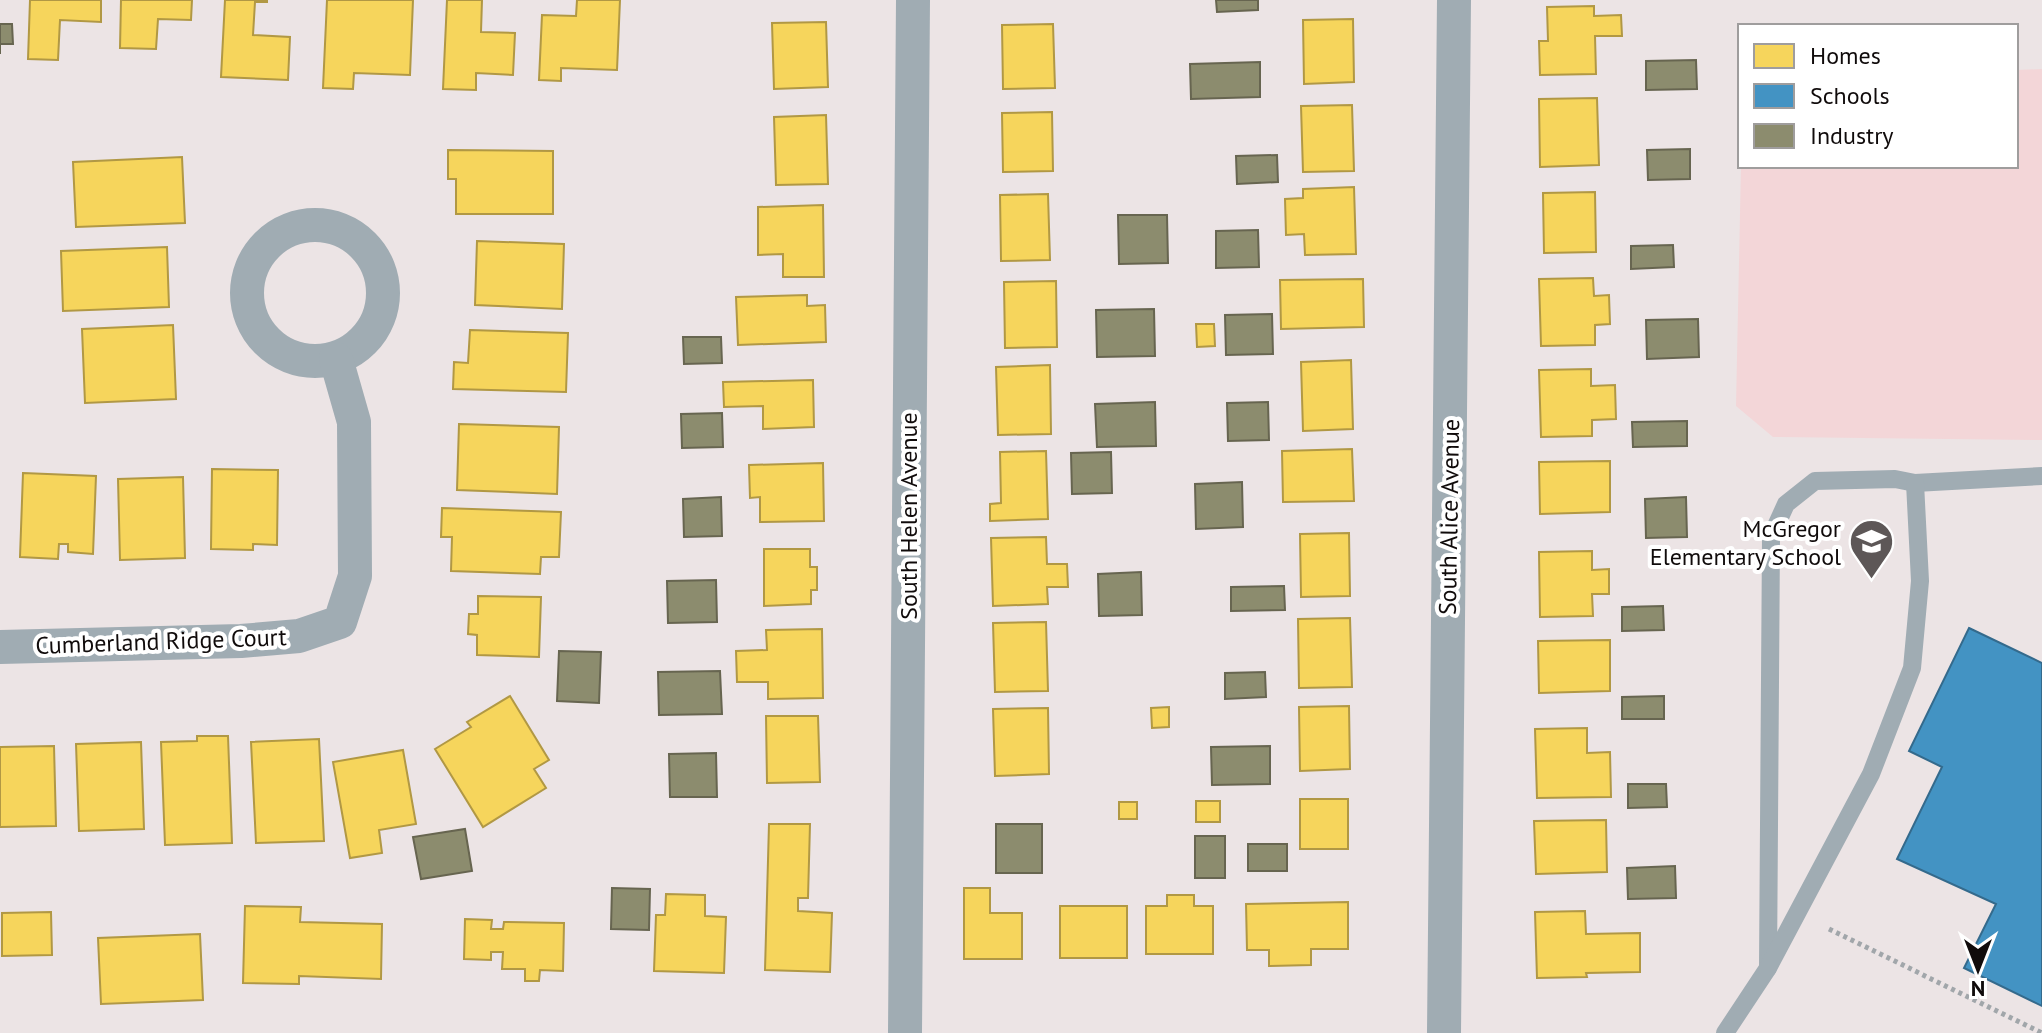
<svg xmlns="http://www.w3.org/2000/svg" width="2042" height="1033" font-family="'PT Sans',sans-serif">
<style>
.green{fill:#f3d6d8}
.homes{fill:#f6d55c;stroke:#b19844;stroke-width:2}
.schools{fill:#4393c3;stroke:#346a8c;stroke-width:2}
.industry{fill:#8c8c6e;stroke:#676550;stroke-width:2}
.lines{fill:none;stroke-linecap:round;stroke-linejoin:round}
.path{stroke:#a1a6aa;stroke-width:5;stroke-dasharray:4 4;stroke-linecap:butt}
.lane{stroke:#a0acb3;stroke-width:18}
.street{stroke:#a0acb3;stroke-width:34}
.labels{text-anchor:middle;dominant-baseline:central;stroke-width:8;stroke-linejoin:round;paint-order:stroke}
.street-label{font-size:24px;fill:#100b0b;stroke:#fff}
.poi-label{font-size:24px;fill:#100b0b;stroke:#fff;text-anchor:end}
</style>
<rect width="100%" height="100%" fill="#ece4e5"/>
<polygon class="green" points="2042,69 2042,440 1773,437 1736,406 1741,166 2016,166 2016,70"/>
<g class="homes">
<polygon points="30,0 101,0 101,22 60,20 58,60 28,59"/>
<polygon points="121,0 192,0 191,20 158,19 156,49 120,48"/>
<polygon points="225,0 267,0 267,2 255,2 253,35 290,37 288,80 221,77"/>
<polygon points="327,0 413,0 410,75 354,73 353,89 323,88"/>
<polygon points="447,0 482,0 481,32 515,33 513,75 476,73 476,90 443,89"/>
<polygon points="577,0 620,0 617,70 561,68 561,81 539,80 542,15 576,16"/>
<polygon points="1594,6 1594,16 1621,15 1622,36 1595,36 1596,74 1540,75 1539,41 1548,41 1547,7"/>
<polygon points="1353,19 1354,82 1304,84 1303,20"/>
<polygon points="826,22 828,87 774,89 772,23"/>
<polygon points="1053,24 1055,88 1003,89 1002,25"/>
<polygon points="1597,98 1599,165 1540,167 1539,99"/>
<polygon points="1352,105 1354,171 1303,172 1301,106"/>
<polygon points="1052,112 1053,171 1003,172 1002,113"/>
<polygon points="826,115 828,184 776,185 774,117"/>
<polygon points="448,150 553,151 553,214 456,214 456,179 448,179"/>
<polygon points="182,157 185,223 76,227 73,162"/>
<polygon points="1354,187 1356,254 1305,255 1304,234 1286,235 1285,199 1303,198 1303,189"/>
<polygon points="1595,192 1596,252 1544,253 1543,193"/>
<polygon points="1048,194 1050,260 1001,261 1000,195"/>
<polygon points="823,205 824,277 783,277 783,254 758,255 758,207"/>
<polygon points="477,241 564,244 562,309 475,305"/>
<polygon points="167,247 169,307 63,311 61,251"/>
<polygon points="1593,278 1594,296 1609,295 1610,324 1595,325 1595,345 1541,346 1539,279"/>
<polygon points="1363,279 1364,327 1281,329 1280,280"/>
<polygon points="1056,281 1057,347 1005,348 1004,282"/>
<polygon points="807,295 807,306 825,305 826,342 738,345 736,297"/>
<polygon points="1196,324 1214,324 1215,346 1197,347"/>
<polygon points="173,325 176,399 85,403 82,329"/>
<polygon points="470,330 568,333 566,392 453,389 454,362 468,363"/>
<polygon points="1351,360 1353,429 1303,431 1301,362"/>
<polygon points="1050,365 1051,434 998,435 996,367"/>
<polygon points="1591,369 1591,386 1615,385 1616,419 1592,420 1592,436 1541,437 1539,370"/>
<polygon points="813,380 814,427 763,429 763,406 724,407 723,382"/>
<polygon points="459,424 559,427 557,494 457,490"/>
<polygon points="1352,449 1354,501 1283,502 1282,451"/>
<polygon points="1046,451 1048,519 990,521 990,504 1001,503 1000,452"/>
<polygon points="1610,461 1610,512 1540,514 1539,462"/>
<polygon points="823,463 824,521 760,522 760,497 750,498 749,465"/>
<polygon points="212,469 278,470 277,545 253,544 253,550 211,549"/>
<polygon points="23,473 96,476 93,554 68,552 68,544 59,544 58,559 20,557"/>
<polygon points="183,477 185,558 120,560 118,479"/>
<polygon points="442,508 561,512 559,557 541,557 540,574 451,571 452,537 441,537"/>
<polygon points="1349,533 1350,596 1301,597 1300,534"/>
<polygon points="1046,537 1047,564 1067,564 1068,587 1047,587 1048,604 993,606 991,538"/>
<polygon points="764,549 810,549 810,567 817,567 817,590 811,590 811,604 764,606"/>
<polygon points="1592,551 1592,570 1609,569 1609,594 1592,594 1593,616 1540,617 1539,552"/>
<polygon points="478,596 541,597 539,657 477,655 477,635 468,634 469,614 478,614"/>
<polygon points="1350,618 1352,687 1299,688 1298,619"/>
<polygon points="1046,622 1048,691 995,692 993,623"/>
<polygon points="822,629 823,698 768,699 768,682 737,682 736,651 767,650 766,630"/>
<polygon points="1610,640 1610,691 1539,693 1538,641"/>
<polygon points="510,696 549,760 534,769 546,788 483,827 435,749 471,727 467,722"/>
<polygon points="1349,706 1350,769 1300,771 1299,707"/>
<polygon points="1169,707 1169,727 1152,728 1151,708"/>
<polygon points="1048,708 1049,774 995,776 993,709"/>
<polygon points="766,716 818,716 820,782 767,783"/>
<polygon points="1587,728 1587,753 1610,752 1611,797 1537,798 1535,729"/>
<polygon points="197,736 228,736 232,843 165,845 161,742 197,741"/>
<polygon points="319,739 324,841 256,843 251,742"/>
<polygon points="141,742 144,829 79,831 76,744"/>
<polygon points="54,746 56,826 0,827 0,747"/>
<polygon points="403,750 416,824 379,830 382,853 350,858 333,762"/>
<rect x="1300" y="799" width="48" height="50"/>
<rect x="1196" y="801" width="24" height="21"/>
<rect x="1119" y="802" width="18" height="17"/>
<polygon points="1606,820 1607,872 1536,874 1534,821"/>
<polygon points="769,824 810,824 808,898 798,898 798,911 832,913 830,972 765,970"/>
<polygon points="964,888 990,888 990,913 1022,913 1022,959 964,959"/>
<polygon points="666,894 705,895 705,916 726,917 724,973 654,971 656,915 665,915"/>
<polygon points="1167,895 1194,895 1194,906 1213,906 1213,954 1146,954 1146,906 1167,906"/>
<polygon points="1348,902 1348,949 1311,949 1311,965 1269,966 1269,950 1247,950 1246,904"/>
<polygon points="245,906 301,907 300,922 382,924 381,979 299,976 299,984 243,983"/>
<rect x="1060" y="906" width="67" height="52"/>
<polygon points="1585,911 1586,934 1640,933 1640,972 1586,973 1587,977 1537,978 1535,912"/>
<polygon points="51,912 52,955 2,956 2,913"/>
<polygon points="465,919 492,920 491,929 503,929 504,922 564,923 563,971 540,970 539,981 525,981 525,969 502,969 503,952 491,952 491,960 464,959"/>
<polygon points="200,934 203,1000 101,1004 98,938"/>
</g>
<polygon class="schools" points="1969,628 2042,663 2042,1006 1964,968 1996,904 1897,859 1942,767 1909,751"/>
<g class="industry">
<polygon points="1216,0 1258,0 1258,10 1217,12"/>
<polygon points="0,24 12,24 13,44 0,44 0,54"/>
<polygon points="1696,60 1697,89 1646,90 1646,61"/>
<polygon points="1260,62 1260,97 1191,99 1190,64"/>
<polygon points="1690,149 1690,179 1648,180 1647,150"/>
<polygon points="1277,155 1278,182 1237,184 1236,156"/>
<polygon points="1118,215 1167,215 1168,263 1119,264"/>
<polygon points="1258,230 1259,267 1216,268 1216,231"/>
<polygon points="1673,245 1674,267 1631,269 1631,246"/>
<polygon points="1154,309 1155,356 1097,357 1096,310"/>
<polygon points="1272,314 1273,354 1226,355 1225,315"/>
<polygon points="1698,319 1699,357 1647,359 1646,320"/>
<polygon points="683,337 721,337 722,363 684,364"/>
<polygon points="1155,402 1156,446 1097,447 1095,404"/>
<polygon points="1268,402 1269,440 1228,441 1227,403"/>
<polygon points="722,413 723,447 682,448 681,414"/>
<polygon points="1687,421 1687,446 1633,447 1632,422"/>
<polygon points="1111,452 1112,493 1072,494 1071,453"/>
<polygon points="1242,482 1243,527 1196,529 1195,484"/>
<polygon points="721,497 722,536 684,537 683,499"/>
<polygon points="1686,497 1687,537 1646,538 1645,499"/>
<polygon points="1141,572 1142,615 1099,616 1098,574"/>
<polygon points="716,580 717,622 668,623 667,581"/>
<polygon points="1284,586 1285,610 1231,611 1231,587"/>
<polygon points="1663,606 1664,630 1622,631 1622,607"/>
<polygon points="559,651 601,652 599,703 557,701"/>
<polygon points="720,671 722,714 659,715 658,672"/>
<polygon points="1265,672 1266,697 1225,699 1225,673"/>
<polygon points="1664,696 1664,719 1622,719 1622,697"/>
<polygon points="1270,746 1270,784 1212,785 1211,747"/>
<polygon points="716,753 717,797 670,797 669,754"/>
<polygon points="1628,784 1666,784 1667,807 1628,808"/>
<rect x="996" y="824" width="46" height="49"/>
<polygon points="465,829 472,871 421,879 413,837"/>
<rect x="1195" y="836" width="30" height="42"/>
<rect x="1248" y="844" width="39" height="27"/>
<polygon points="1675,866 1676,898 1628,899 1627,868"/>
<polygon points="612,888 650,889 649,930 611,929"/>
</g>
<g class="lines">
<polyline class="path" points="1829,929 2042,1033"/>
<g class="lane">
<polyline points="1768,968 1771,537 1786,504 1815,481 1895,479 1915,483 2042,476"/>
<polyline points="1725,1033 1768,968 1871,774 1912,668 1920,581 1915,483"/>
</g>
<g class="street">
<circle cx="315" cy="293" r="68"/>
<polyline points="0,647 241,641 299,636 340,622 355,576 354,422 336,359"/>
<polyline points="905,1033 913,0"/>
<polyline points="1444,1033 1454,0"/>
</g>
</g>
<defs>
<symbol id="school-pin" viewBox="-11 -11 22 30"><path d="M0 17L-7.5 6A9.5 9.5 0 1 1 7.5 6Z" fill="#5d5757" stroke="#fff"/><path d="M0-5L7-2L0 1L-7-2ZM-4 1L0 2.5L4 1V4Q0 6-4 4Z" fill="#fff"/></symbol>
</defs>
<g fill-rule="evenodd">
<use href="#school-pin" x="1846" y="516" width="51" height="69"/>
</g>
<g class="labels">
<g class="street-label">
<text transform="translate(908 516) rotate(-90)">South Helen Avenue</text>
<text transform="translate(1449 517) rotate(-89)">South Alice Avenue</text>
<text transform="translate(161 641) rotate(-2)">Cumberland Ridge Court</text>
</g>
<g class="poi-label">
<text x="1841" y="528">McGregor<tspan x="1841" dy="28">Elementary School</tspan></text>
</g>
</g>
<rect x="1738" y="24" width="280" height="144" fill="#ffffff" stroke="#9f9d9d" stroke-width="2"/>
<rect x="1754" y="44" width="40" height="24" fill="#f6d55c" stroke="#9f9d9d" stroke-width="2"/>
<text x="1810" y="64" font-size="24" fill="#100b0b">Homes</text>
<rect x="1754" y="84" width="40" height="24" fill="#4393c3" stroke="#9f9d9d" stroke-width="2"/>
<text x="1810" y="104" font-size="24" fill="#100b0b">Schools</text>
<rect x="1754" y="124" width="40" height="24" fill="#8c8c6e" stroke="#9f9d9d" stroke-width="2"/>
<text x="1810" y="144" font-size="24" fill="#100b0b">Industry</text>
<g transform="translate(1978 969) rotate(180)" stroke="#ffffff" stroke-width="6" paint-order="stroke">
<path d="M0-6L14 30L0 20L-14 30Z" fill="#100b0b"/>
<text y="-12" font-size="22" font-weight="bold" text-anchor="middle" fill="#100b0b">N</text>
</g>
</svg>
